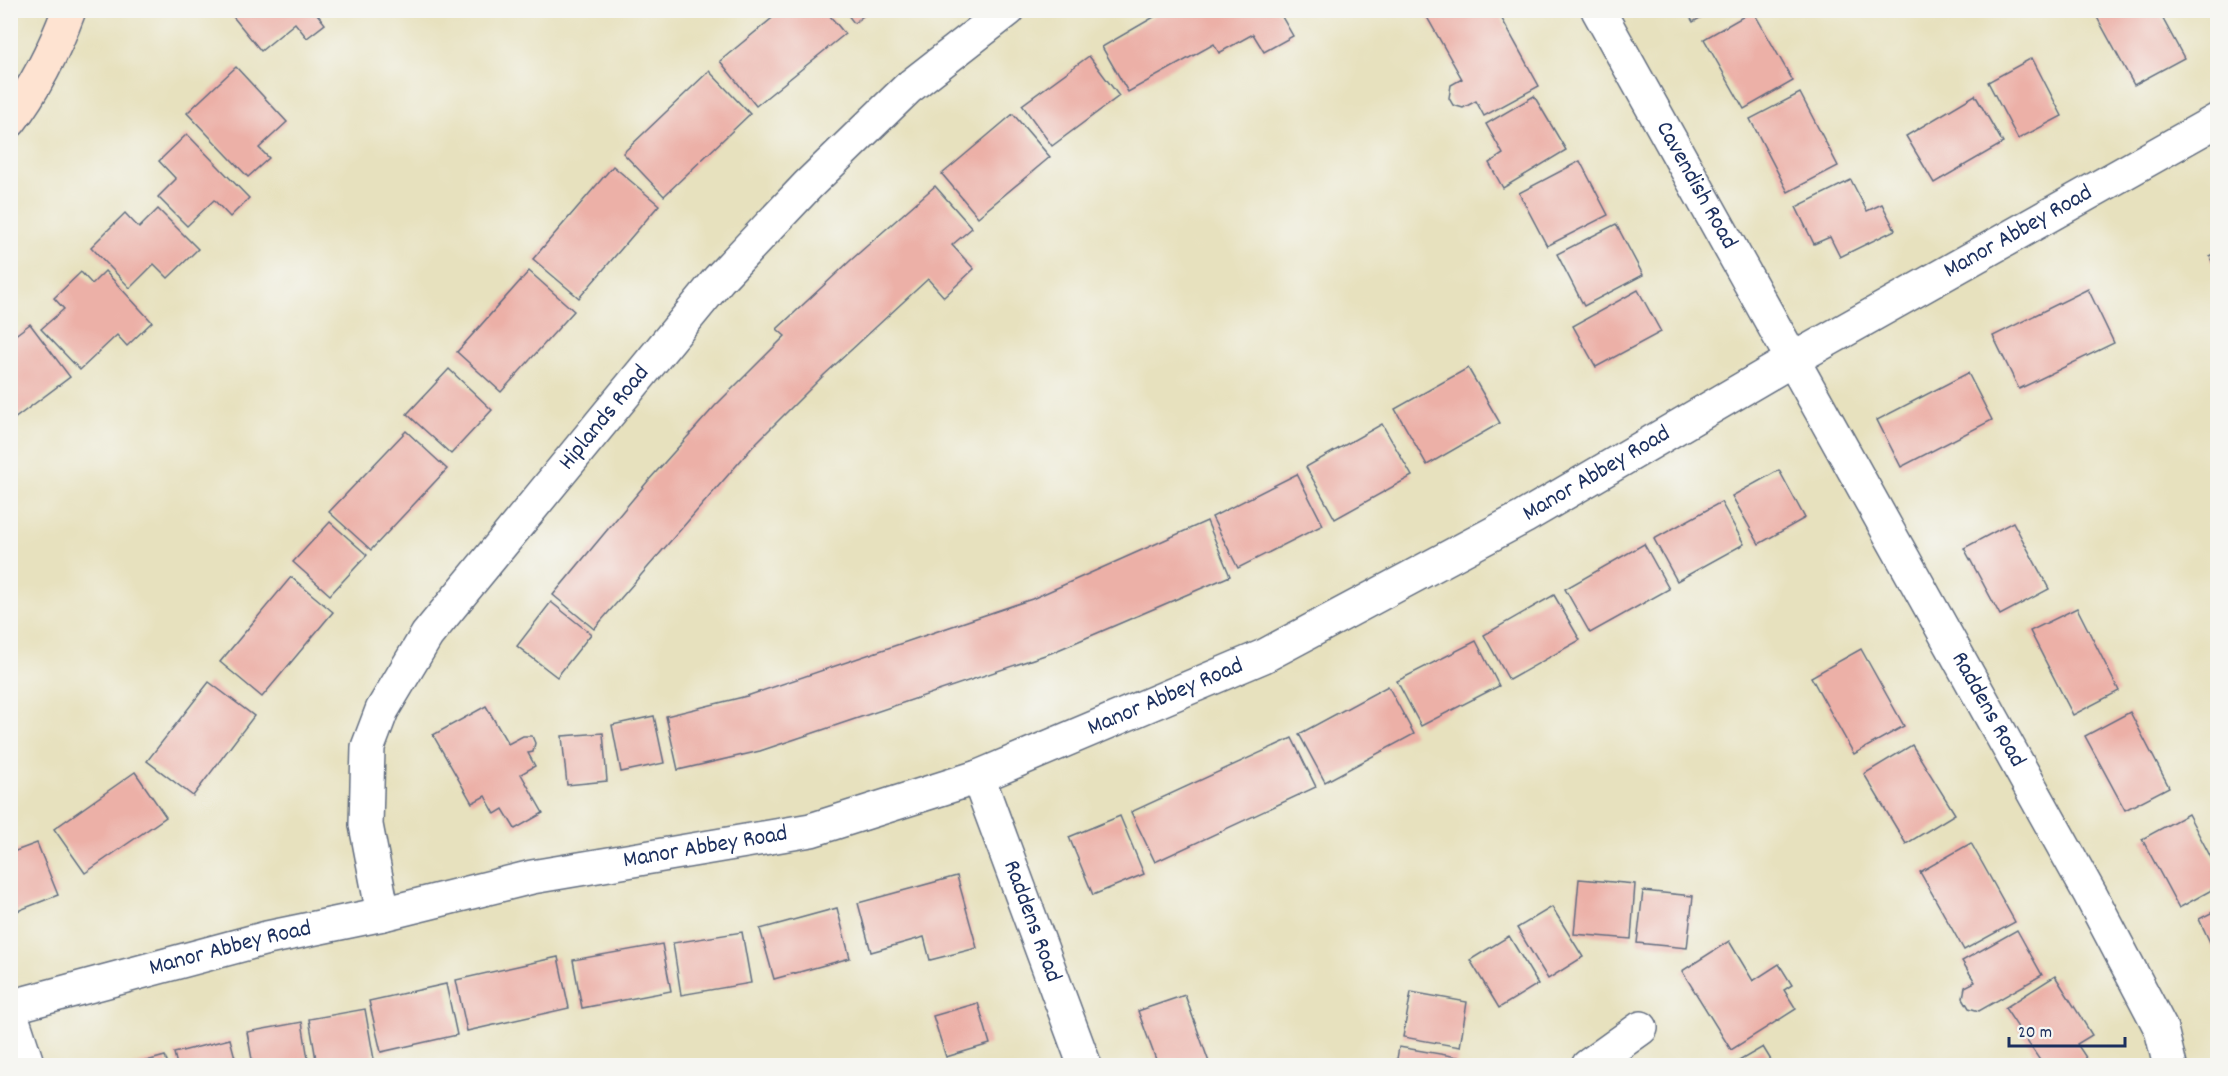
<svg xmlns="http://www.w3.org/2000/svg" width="2228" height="1076" font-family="Dekko,sans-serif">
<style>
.building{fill:#ecb0a7}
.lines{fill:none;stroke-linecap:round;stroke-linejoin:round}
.street-casing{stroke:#626d80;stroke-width:36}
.secondary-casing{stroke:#626d80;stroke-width:36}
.street{stroke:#fff;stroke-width:33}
.secondary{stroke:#fee3d1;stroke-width:33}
.labels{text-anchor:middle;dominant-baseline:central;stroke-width:4.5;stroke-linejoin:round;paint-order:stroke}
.street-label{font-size:24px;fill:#1b2f5e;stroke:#f6f6f2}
</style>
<rect width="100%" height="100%" fill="#f6f6f2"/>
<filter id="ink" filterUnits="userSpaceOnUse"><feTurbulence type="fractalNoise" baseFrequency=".0167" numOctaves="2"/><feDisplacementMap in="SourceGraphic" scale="12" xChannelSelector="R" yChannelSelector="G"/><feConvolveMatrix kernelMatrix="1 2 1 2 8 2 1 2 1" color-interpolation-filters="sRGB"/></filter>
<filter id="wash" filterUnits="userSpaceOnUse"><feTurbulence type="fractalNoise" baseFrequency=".008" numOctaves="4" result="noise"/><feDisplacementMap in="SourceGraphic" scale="24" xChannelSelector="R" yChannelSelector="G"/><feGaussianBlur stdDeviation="1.35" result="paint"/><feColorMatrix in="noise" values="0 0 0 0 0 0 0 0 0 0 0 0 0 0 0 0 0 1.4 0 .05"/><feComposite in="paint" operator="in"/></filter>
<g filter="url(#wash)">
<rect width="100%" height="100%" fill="#e7e1be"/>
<g id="blocks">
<g class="building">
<polygon points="232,10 314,10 325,24 307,38 295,23 261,51 230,13"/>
<polygon points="782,10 825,10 845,34 756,106 720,61"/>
<polygon points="844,10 871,10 854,23"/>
<polygon points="1166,10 1278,10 1293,36 1264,52 1253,34 1219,53 1214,44 1128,92 1102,47"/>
<polygon points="1423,10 1497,10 1539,86 1484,116 1476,101 1463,108 1453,105 1449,98 1451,85 1462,79"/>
<polygon points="1686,10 1714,10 1693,22"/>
<polygon points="2093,10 2158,10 2184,58 2134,85"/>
<polygon points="1753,11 1793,81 1744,109 1704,39"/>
<polygon points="1089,56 1119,96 1052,146 1022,105"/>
<polygon points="2032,58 2062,116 2018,139 1988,82"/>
<polygon points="236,67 287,122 259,148 269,158 248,177 187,113"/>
<polygon points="709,71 750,114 664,196 623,153"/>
<polygon points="1800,93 1838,166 1788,192 1750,119"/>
<polygon points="1975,95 2003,143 1934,183 1906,136"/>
<polygon points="1534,96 1566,150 1503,188 1489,163 1503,154 1486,124"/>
<polygon points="1013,114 1050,157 978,217 942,174"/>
<polygon points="187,134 249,198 230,217 214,200 187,226 158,197 176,179 159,161"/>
<polygon points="1580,161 1608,215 1547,246 1519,193"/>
<polygon points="613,166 659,205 579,298 533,259"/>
<polygon points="1851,180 1867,211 1882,204 1895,230 1840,257 1830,237 1814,244 1796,207"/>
<polygon points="935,186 972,228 952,245 974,269 944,297 928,279 824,375 756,443 594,629 553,595 648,481 715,406 785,336 777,329 851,260"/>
<polygon points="158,209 198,249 168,278 154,264 130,288 91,247 125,213 139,228"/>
<polygon points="1616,224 1643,275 1584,306 1557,254"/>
<polygon points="2217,254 2217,273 2210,257"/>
<polygon points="105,271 152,322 127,346 117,335 80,370 41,329 64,309 54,298 81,272 92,284"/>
<polygon points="529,271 574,311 501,392 457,352"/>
<polygon points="2088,289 2114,343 2019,389 1993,336"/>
<polygon points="1638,290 1661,332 1596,367 1573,326"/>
<polygon points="30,324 70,377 10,422 10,339"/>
<polygon points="1468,368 1500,423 1427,465 1395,409"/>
<polygon points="449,369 492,410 451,454 407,414"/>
<polygon points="1968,373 1992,420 1901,467 1877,420"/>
<polygon points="1382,424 1412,476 1335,519 1306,467"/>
<polygon points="406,431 447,469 371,550 329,512"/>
<polygon points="1779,470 1805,518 1759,544 1732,496"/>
<polygon points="1297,474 1323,525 1238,568 1212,517"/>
<polygon points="1721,502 1744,544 1677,581 1654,539"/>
<polygon points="1207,521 1230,576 1051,653 760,751 678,770 666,716 747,696 1032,599"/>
<polygon points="330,522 367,555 330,595 293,562"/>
<polygon points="2013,522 2049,589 2000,615 1964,548"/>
<polygon points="1644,544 1669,589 1590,633 1565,589"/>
<polygon points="291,577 333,612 262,697 220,662"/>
<polygon points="1554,595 1580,640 1509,680 1484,635"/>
<polygon points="551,602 591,634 557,677 517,646"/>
<polygon points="2077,608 2119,691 2073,715 2030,631"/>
<polygon points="1476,641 1499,686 1421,726 1397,681"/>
<polygon points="1861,649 1904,726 1854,754 1811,677"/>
<polygon points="209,682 254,716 193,796 147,761"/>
<polygon points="1388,686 1414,734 1325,782 1299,734"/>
<polygon points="486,706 508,744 523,736 532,736 535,743 533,752 528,753 535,766 521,774 543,813 515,829 503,809 495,814 485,796 472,803 433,735"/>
<polygon points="2130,712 2169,787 2125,810 2085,736"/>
<polygon points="654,716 664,763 621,772 612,725"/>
<polygon points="603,733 607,781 567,785 562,736"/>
<polygon points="1292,738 1316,787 1155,862 1131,812"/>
<polygon points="1912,745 1955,814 1906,844 1864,774"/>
<polygon points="135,772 166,817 85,873 54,829"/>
<polygon points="2188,814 2217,869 2217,887 2179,908 2142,839"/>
<polygon points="1120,816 1144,874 1093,895 1069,837"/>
<polygon points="37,843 58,895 10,914 10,853"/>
<polygon points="1971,843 2015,922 1964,950 1920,872"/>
<polygon points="957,876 977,948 930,960 924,937 871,952 858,903"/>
<polygon points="1579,879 1635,884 1631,939 1574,934"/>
<polygon points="1643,891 1693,896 1687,948 1637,943"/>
<polygon points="1552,907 1583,957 1548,979 1517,928"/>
<polygon points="837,908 850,958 774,979 760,929"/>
<polygon points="2217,910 2217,957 2199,919"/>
<polygon points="2017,930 2042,975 1979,1011 1969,1008 1963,998 1965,987 1975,982 1962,961"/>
<polygon points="742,932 751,983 681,995 673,943"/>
<polygon points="1509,936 1538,984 1499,1008 1470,960"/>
<polygon points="1729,941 1753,981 1779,964 1792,985 1784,990 1796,1009 1731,1050 1682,971"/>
<polygon points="662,944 671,991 582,1008 573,960"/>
<polygon points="558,957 569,1008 467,1031 456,980"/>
<polygon points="2055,976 2092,1035 2077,1044 2091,1065 2043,1065 2005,1008"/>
<polygon points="446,984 457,1035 381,1052 369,1001"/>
<polygon points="1411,992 1467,1002 1460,1047 1403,1037"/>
<polygon points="1185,995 1210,1065 1158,1065 1138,1011"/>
<polygon points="978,1003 990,1044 946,1057 933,1016"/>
<polygon points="365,1009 375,1065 317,1065 309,1019"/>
<polygon points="302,1022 309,1065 253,1065 247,1032"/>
<polygon points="230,1039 237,1065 177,1065 174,1053"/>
<polygon points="1399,1047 1458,1057 1456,1065 1396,1065"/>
<polygon points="1763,1047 1774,1065 1732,1065"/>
<polygon points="165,1056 168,1065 132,1065"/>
</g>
</g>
</g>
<g filter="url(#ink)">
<use href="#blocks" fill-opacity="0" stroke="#626d80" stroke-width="1.5"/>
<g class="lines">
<defs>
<g id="street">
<path id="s1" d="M1598 10 2090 894 2161 1029 2170 1066"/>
<path id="s2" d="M978 777 1085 1066"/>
<path id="s3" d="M383 914 366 825 368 747 382 710 427 635 719 279 808 185 908 88 1008 10"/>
<path id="s4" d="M10 1007 267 938 383 914 532 877 811 830 978 777 1264 656 1524 517 1792 360 2218 120"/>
<polyline points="10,1011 28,1066"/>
<polyline points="1588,1066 1641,1028"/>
</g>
<path id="secondary" d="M10 121C36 87 54 51 69 10"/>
</defs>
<use href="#street" class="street-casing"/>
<use href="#secondary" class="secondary-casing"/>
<use href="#street" class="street"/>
<use href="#secondary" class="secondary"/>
</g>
</g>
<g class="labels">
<g class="street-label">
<text stroke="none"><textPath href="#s1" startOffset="201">Cavendish Road</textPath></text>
<text stroke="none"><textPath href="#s4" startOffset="2172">Manor Abbey Road</textPath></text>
<text stroke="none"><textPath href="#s3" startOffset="576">Hiplands Road</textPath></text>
<text stroke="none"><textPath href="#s4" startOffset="1686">Manor Abbey Road</textPath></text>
<text stroke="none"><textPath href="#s4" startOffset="1200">Manor Abbey Road</textPath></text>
<text stroke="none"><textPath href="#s1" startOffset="801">Raddens Road</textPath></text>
<text stroke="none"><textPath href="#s4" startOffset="714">Manor Abbey Road</textPath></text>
<text stroke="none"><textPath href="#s2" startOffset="154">Raddens Road</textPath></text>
<text stroke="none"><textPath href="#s4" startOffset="228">Manor Abbey Road</textPath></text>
</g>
</g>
<rect width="2228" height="1076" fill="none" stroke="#f6f6f2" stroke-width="36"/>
<path d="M2009 1037v9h116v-9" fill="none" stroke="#1b2f5e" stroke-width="3"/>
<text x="2018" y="1037" font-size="18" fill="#1b2f5e" stroke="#f6f6f2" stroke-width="4.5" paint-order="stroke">20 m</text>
</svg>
